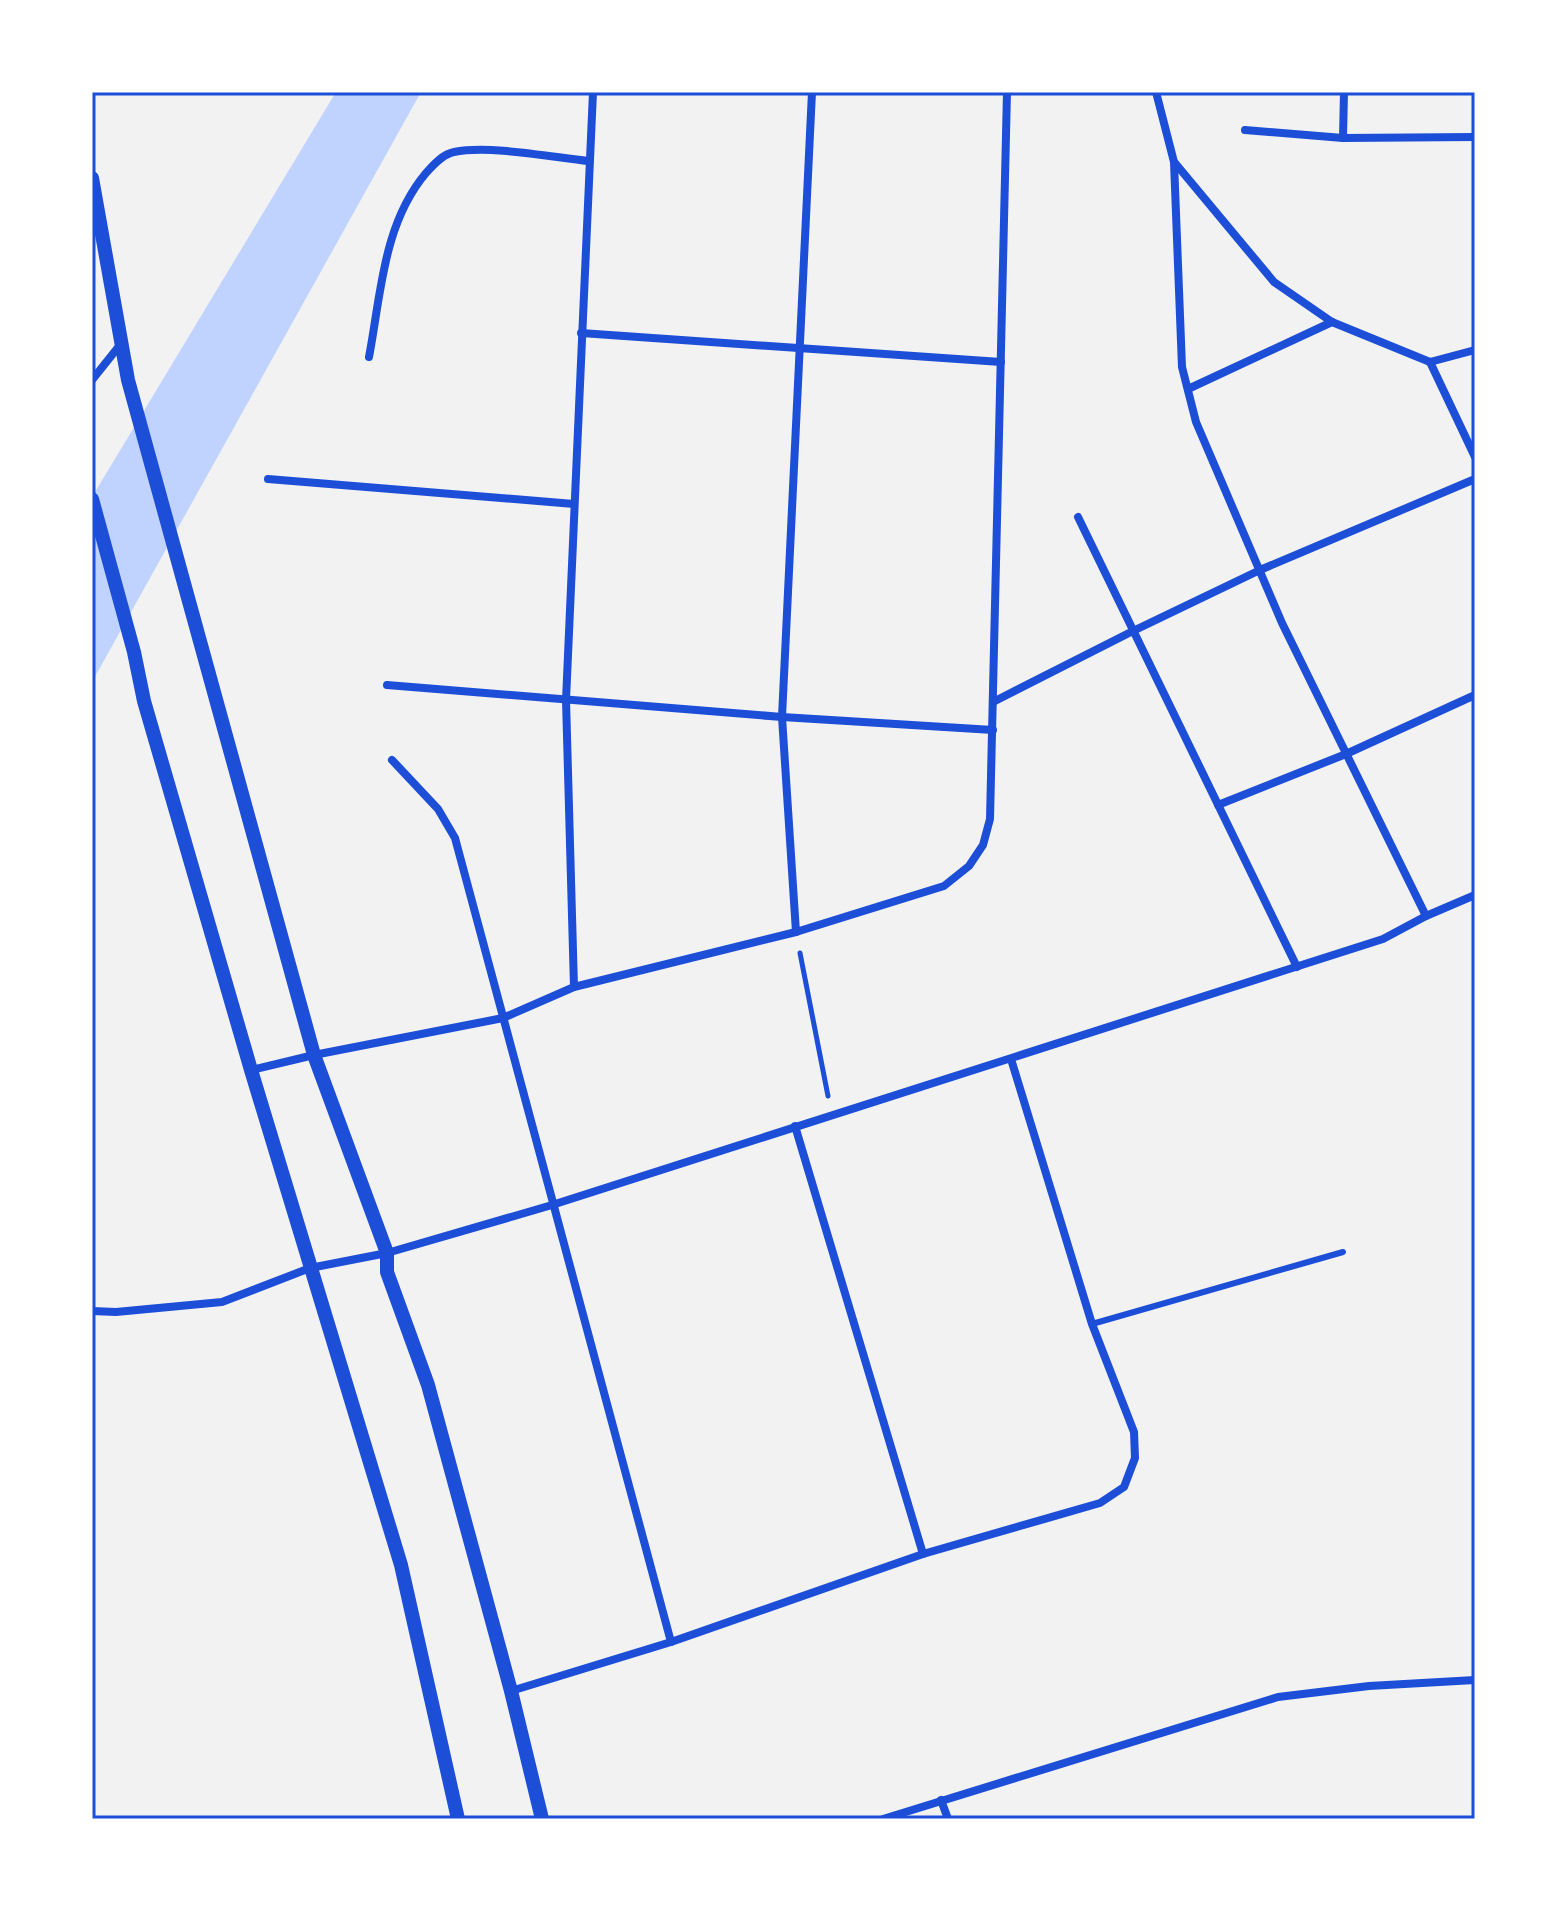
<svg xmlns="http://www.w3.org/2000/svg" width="1567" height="1911" font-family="'Archivo Narrow',sans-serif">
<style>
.water{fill:#bfd3fe}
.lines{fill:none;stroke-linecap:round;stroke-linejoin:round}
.path{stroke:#1d4ed8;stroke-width:5}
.service{stroke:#1d4ed8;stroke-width:6}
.minor{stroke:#1d4ed8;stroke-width:8}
.tertiary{stroke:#1d4ed8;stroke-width:14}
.neatline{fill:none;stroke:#1d4ed8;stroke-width:3}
</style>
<rect width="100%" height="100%" fill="#f2f2f2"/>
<polygon class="water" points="336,92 421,92 92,682 92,497"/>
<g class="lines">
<polyline class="path" points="800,953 828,1096"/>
<polyline class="service" points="1092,1324 1343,1252"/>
<g class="minor">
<polyline points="1156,92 1174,162 1182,367 1196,422 1282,623 1426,916"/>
<polyline points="1245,130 1343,138 1475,137"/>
<polyline points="1343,138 1344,92"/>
<polyline points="1175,163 1274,282 1332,322 1430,362 1475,350"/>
<polyline points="581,333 1001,362"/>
<path d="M369 357C381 294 383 224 426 173 433 165 443 154 454 152 489 145 551 157 588 161"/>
<polyline points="1430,362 1475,457"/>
<polyline points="92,380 120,345"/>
<polyline points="1188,389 1332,322"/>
<polyline points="268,479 574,504"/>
<polyline points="1078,517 1297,967"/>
<polyline points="387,685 782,717 993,730"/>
<polyline points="993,702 1133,631 1260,570 1475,479"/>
<polyline points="392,760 438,809 455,838 671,1642"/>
<polyline points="1218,805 1346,754 1475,695"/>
<polyline points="796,932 782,717 812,92"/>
<polyline points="574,987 796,932 944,886 969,866 983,845 990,819 1007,92"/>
<polyline points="251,1070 314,1055 503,1018 574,987 566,700 593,92"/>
<polyline points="795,1126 923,1554"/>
<polyline points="92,1311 116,1312 222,1302 310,1268 387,1253 552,1205 1383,939 1426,916 1475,895"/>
<polyline points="511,1691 671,1642 923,1554 1100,1503 1124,1487 1135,1458 1134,1432 1092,1324 1011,1059"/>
<polyline points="941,1800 948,1819"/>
<polyline points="883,1819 1278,1697 1369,1686 1475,1680"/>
</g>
<g class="tertiary">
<polyline points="92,178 128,380 314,1055 387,1253 387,1272 428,1385 511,1691 542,1819"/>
<polyline points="92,499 134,652 144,701 251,1070 401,1565 458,1819"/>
</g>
</g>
<rect width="1567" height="1911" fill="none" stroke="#ffffff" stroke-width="188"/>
<rect x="94" y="94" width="1379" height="1723" class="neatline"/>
</svg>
